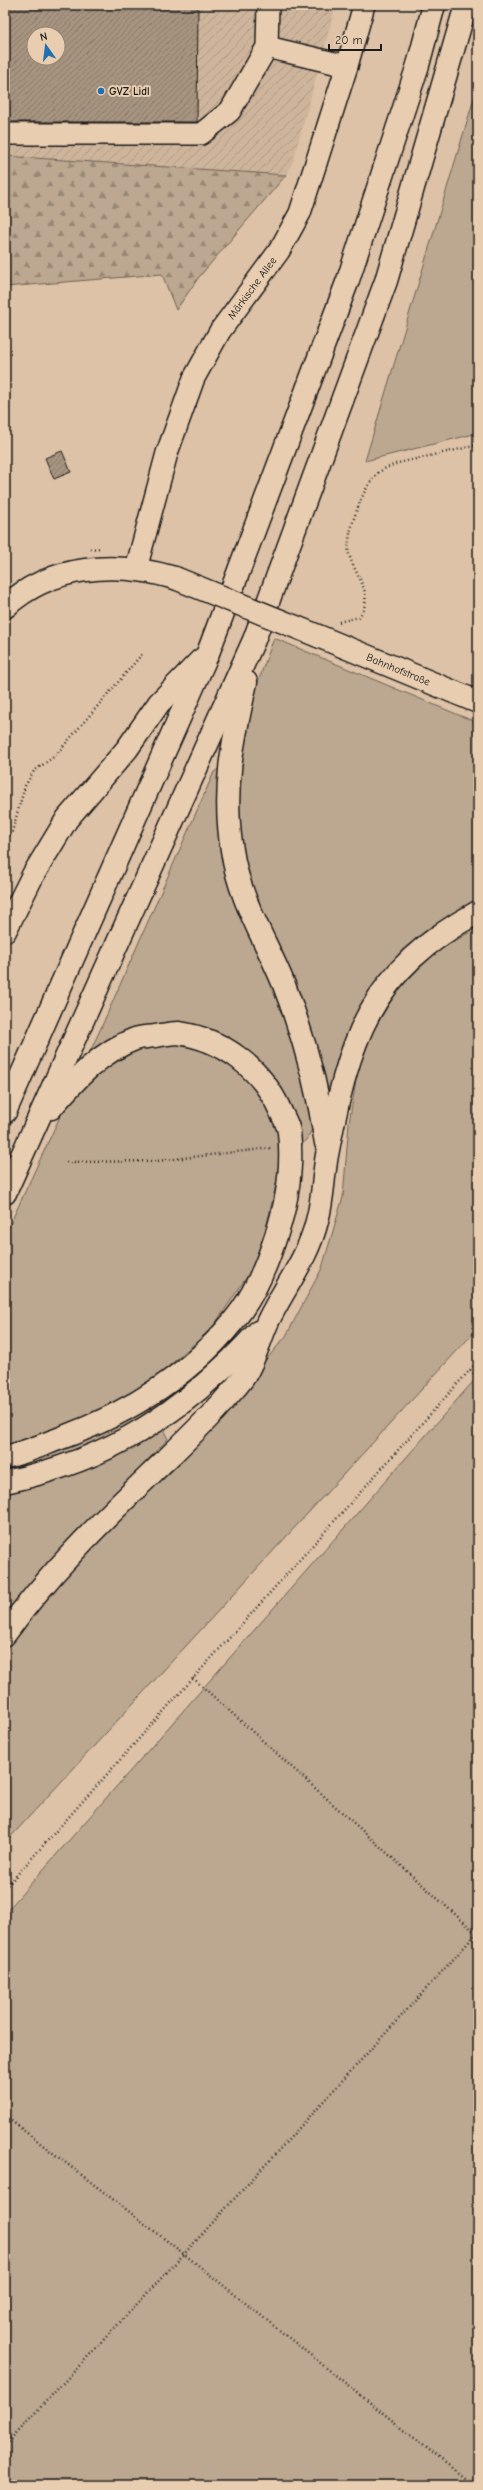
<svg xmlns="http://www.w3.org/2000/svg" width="483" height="2490" font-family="'Comic Neue',sans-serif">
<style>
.industrial{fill:url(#industrial-furrows);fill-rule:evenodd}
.green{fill:#bca790;stroke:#6c6256}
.forest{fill:url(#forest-firs);stroke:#6c6256}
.building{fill:url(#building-hatch);stroke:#1c1c1c;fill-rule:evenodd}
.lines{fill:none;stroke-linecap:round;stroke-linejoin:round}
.minor-casing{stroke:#1c1c1c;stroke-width:24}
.major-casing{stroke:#1c1c1c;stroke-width:25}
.highway-casing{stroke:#1c1c1c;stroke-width:25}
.path{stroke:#1c1c1c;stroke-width:2.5;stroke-dasharray:1 3;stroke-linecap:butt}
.minor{stroke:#e9cdb0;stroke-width:21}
.major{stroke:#e9cdb0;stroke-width:22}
.highway{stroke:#e9cdb0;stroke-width:22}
.major-bridge-casing{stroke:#1c1c1c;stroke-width:25;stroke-linecap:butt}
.major-bridge{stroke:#e9cdb0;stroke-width:22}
.poi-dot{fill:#1f6fb2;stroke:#e9cdb0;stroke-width:1.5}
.labels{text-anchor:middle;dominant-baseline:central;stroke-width:4;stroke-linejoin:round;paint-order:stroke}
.poi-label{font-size:11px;font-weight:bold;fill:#1c1c1c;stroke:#e9cdb0;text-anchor:start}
.street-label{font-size:11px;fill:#1c1c1c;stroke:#e9cdb0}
</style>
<defs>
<pattern id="industrial-furrows" width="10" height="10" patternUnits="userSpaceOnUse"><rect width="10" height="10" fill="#cdb49b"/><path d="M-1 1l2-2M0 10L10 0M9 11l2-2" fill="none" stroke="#af9a85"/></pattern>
<pattern id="forest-firs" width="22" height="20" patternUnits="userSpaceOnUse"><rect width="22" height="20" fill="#bca790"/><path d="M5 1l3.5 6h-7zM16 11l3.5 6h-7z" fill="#988775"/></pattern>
<pattern id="building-hatch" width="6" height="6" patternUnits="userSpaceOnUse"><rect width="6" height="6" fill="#a79480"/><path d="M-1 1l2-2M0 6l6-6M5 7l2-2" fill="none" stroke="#877868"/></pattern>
</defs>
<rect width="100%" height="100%" fill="#ddc2a7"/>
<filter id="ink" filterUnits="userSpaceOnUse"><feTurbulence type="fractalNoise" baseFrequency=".025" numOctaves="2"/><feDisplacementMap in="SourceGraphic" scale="8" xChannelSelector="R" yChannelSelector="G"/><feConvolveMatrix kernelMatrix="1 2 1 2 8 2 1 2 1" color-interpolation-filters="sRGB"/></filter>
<g filter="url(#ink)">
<path class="industrial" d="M5 5H336L293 161 286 175 5 156ZM34 34H58V58H34Z"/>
<g class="green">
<polygon points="478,85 478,433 365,461"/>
<polygon points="274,638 478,723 478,900 429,928 402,950 383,973 359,1010 339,1059 328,1102 306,1140 279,1171 259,1259 212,1328 142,1390 168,1439 70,1541 5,1622 5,1235 101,1028 214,772 239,754 249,707"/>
<polygon points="478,927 478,1328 5,1843 5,1651 86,1551 228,1405 286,1336 322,1268 343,1197 349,1123 361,1051 397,991 432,955"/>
<polygon points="478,1376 478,2485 5,2485 5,1913"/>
</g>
<polygon class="forest" points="5,156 286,175 199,277 176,310 162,274 5,287"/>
<g class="building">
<path d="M5 5H198L197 122H5ZM34 34H58V58H34Z"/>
<polygon points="62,451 71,472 54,479 45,458"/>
</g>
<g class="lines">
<defs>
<g id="minor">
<polyline points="267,47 347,66"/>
<polyline points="5,134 201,134 230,111 267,47 268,5"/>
<path id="s1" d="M136 569 167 453 194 378 220 331 279 251 300 213 347 66 364 5"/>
</g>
<g id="major">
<path d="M5 607C51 564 117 561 175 578"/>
<path id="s2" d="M318 636 478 702"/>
</g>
<g id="highway">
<path d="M246 682C233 740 222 790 232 850 239 900 266 940 284 985 304 1037 318 1089 326 1143"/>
<polyline points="5,931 33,875 67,819 127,749 159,703 201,660"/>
<polyline points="5,1112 208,653 348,280 418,65 434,5"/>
<polyline points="5,1193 254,640 386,281 466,5"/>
<path d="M5 1457C24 1453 42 1445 61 1438 130 1413 197 1371 241 1311 257 1289 268 1261 276 1236 287 1203 293 1167 289 1132 288 1124 283 1117 280 1110 262 1069 223 1039 178 1033 171 1033 162 1035 155 1036 149 1037 141 1037 135 1039 100 1052 75 1080 51 1108"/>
<path d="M5 1482C111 1460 186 1411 258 1332"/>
<path d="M5 1634C48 1574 100 1523 153 1472 179 1447 205 1423 228 1396 234 1389 241 1382 245 1375 255 1359 260 1339 268 1321 284 1288 308 1258 317 1221 323 1200 323 1177 327 1155 349 1039 369 971 478 912"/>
</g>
</defs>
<use href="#minor" class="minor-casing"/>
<use href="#major" class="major-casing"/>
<use href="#highway" class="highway-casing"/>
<g class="path">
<polyline points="90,549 101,548"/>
<path d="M339 622 359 617C376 593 355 577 349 554 345 535 363 485 379 472 385 468 391 466 398 463L478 445"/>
<polyline points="5,842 12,832 25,786 34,771 55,756 143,653"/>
<polyline points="66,1162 157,1161 271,1148"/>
<polyline points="470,1370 478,1378"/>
<polyline points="193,1678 478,1935"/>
<polyline points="5,1888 478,1361"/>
<polyline points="5,2116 184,2254 473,2485"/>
<polyline points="5,2445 184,2254 478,1932"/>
</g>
<use href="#minor" class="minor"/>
<use href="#major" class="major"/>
<use href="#highway" class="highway"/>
<defs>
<polyline id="major-bridge" points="175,578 318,636"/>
</defs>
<use href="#major-bridge" class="major-bridge-casing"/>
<use href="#major-bridge" class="major-bridge"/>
</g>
</g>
<circle class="poi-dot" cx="101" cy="91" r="4"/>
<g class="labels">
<g class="poi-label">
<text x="109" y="91">GVZ Lidl</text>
</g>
<g class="street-label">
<text stroke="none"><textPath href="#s1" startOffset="307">Märkische Allee</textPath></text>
<text stroke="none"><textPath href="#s2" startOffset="87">Bahnhofstraße</textPath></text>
</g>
</g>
<rect width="483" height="2490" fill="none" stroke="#e9cdb0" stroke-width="20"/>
<rect x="10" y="10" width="463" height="2470" fill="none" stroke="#1c1c1c" stroke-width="1.5" filter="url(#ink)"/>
<g transform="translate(46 46) rotate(346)"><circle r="19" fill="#e9cdb0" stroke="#978675"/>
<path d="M0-3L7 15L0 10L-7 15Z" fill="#1f6fb2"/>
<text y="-6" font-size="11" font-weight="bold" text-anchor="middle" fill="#1c1c1c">N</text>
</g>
<path d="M329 44v6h52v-6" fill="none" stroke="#1c1c1c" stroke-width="2"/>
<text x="335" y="44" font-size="12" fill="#1c1c1c" stroke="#e9cdb0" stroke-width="3" paint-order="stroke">20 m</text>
</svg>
